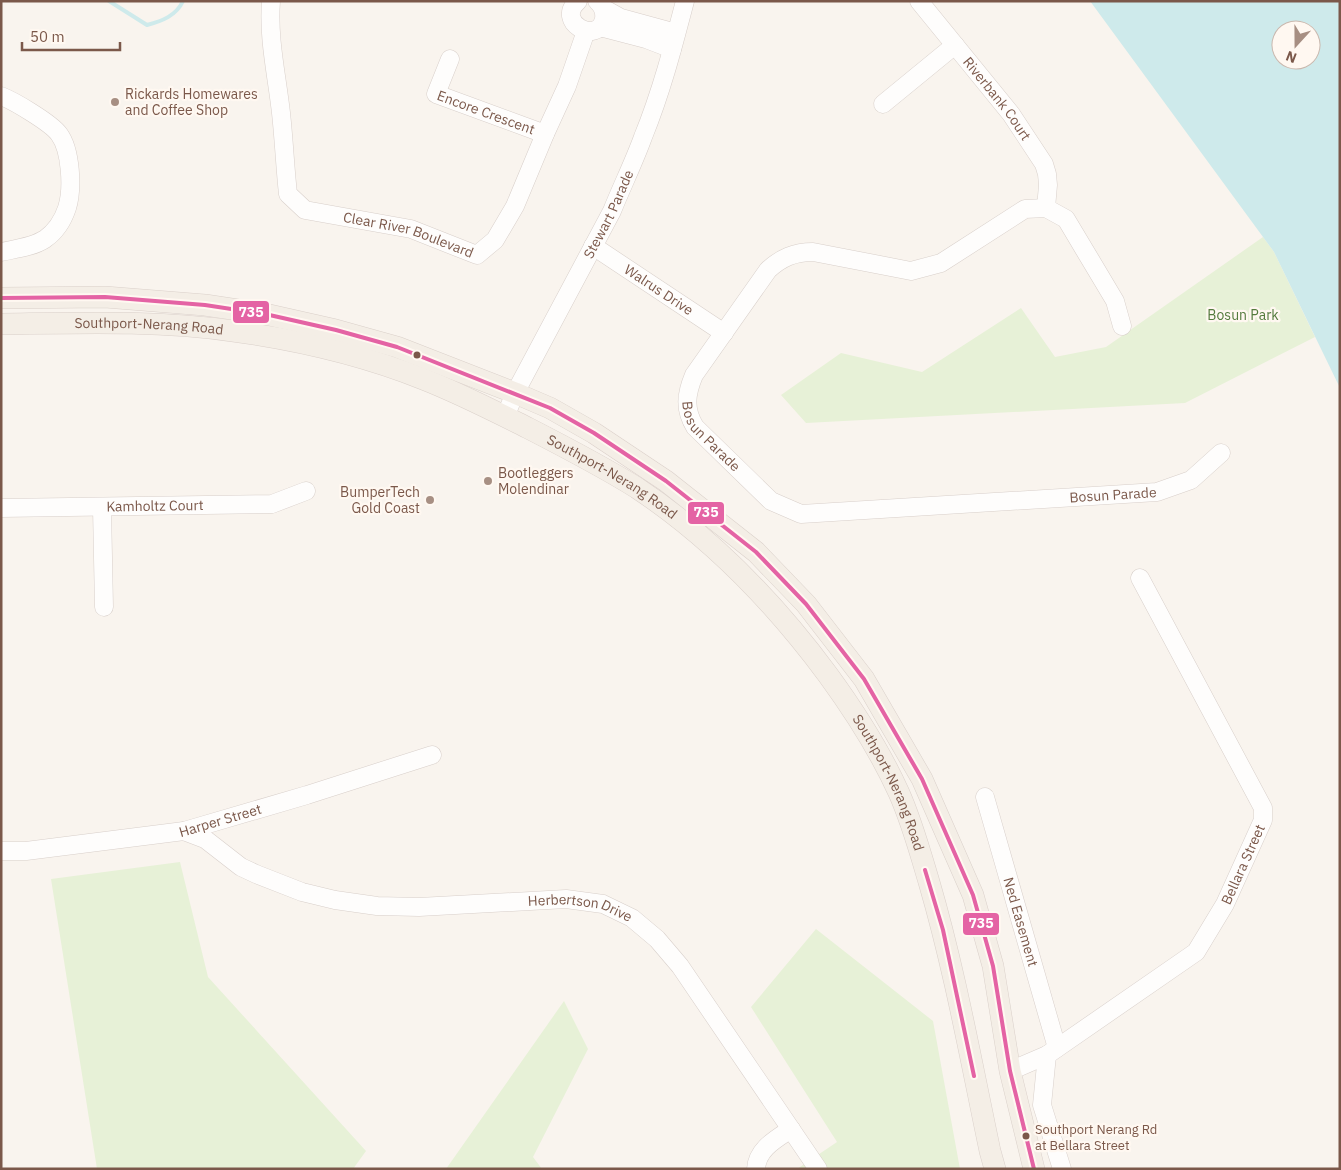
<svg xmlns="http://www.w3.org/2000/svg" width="1341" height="1170" font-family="'IBM Plex Sans',sans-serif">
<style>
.green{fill:#e7f1d7}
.water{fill:#ceeaeb;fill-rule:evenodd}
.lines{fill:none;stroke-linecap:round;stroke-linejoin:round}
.stream{stroke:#ceeaeb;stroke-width:4}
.minor-casing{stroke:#d8cfca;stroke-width:19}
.major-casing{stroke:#dad0ca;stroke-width:22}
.minor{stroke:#fefdfc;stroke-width:18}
.major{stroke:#f4eee6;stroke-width:21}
.bus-1-casing{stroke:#fff8f1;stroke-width:8}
.bus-1{stroke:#e463a4;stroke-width:4}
.poi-dot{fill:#a78f83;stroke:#fff8f1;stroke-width:2}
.bus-dot{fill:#7b584a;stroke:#fff8f1;stroke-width:2}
.labels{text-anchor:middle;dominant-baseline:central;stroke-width:4.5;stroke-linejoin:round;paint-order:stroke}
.bus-label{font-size:13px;fill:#7b584a;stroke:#fff8f1;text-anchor:start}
.poi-label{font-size:14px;fill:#7b584a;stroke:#fff8f1;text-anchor:start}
.street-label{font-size:14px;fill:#7b584a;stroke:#fff8f1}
.park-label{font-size:14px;fill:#547b3d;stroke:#fff8f1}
.line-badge{stroke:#fff8f1;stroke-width:2}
.badge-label{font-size:14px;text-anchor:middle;font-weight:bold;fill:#fff}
</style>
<rect width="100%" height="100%" fill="#f9f4ee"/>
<g class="green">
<polygon points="1263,237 1274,252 1315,337 1185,403 806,423 781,395 841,353 922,372 1021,308 1055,357 1106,347"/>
<polygon points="180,862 208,977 366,1151 353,1169 97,1169 51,879"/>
<polygon points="816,929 933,1021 960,1169 797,1169 837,1142 751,1007"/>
<polygon points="564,1001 588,1049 533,1157 542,1169 446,1169"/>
</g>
<path class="water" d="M1090 1H1340V388L1274 252ZM1281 30H1311V60H1281Z"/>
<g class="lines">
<path class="stream" d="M109 1 147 25C162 21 176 16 183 1"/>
<defs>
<g id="minor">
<path id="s1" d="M271 1C268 39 277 76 281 113 284 140 285 167 288 194L305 210 411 229 477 255 495 240 515 206 545 134 567 86 586 31"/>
<path d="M578 1C554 22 598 46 604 19 605 12 603 6 597 1"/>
<path id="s2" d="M919 1 1011 114 1044 164 1047 174 1048 185 1046 208"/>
<polyline points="603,8 621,18 676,33"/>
<polyline points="600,27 646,39 672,49"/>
<path id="s3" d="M450 59 436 94 545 134"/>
<path d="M1 96C14 101 51 123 59 134 71 150 73 189 67 208 63 220 55 232 45 239 33 247 15 249 1 252"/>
<polyline points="883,104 955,45"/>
<path id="s4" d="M593 246 724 333"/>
<path id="s5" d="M1122 326 1115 301 1066 219 1046 208 1025 209 941 263 911 271 813 252C794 252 781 258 768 270L694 375C686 394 684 409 695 427L771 501 801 514 1157 492 1191 480 1221 453"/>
<path id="s6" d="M505 417 515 393 612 211C622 186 634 162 643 137 661 93 673 47 685 1"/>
<path id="s7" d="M1 508 272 504 306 491"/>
<polyline points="102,508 104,607"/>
<path id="s8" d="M985 797 1057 1048"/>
<path id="s9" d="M184 831 205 839 241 867 256 874 302 892 335 900 377 906 419 907 566 899 603 904 632 918 657 939 680 966 818 1169"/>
<path id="s10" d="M1 851H26L184 831 307 795 432 755"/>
<polyline points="1047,1055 1042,1105 1062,1169"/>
<path id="s11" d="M1010 1071 1047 1055 1196 952 1225 904 1263 820V808L1140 578"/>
<path d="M756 1169C757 1149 776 1139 791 1129"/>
</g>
<g id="major">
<polyline points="1,298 105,297 205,305 265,314 336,330 397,347 515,393 550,408 594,433 666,481 756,552 806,604 864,679 922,779 973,895 993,966 1010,1071 1034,1169"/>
<path id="s12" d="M1 324C78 323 157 320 233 331 298 340 363 355 423 379 459 393 494 411 528 428 565 447 602 466 637 488 712 538 774 602 828 675 855 712 880 751 899 793 912 822 920 852 929 882 955 971 971 1061 990 1151L995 1169"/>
</g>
</defs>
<use href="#minor" class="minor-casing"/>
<use href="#major" class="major-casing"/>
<use href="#minor" class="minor"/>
<use href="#major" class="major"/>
<defs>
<g id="bus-1">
<polyline points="1,298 105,297 205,305 265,314 336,330 397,347 550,408 594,433 666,481 756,552 806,604 864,679 922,779 973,895 993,966 1010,1071 1034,1169"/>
<polyline points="925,870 943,930 974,1076"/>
</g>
</defs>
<use href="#bus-1" class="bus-1-casing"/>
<use href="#bus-1" class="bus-1"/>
</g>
<g class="poi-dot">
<circle cx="115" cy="102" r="5"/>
<circle cx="488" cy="481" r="5"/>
<circle cx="430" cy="500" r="5"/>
</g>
<g class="bus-dot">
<circle cx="417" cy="355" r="4.5"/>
<circle cx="1026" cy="1136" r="4.5"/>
</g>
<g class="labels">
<g class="bus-label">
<text x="1035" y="1129">Southport Nerang Rd<tspan x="1035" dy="16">at Bellara Street</tspan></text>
</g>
<g class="poi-label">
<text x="125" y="94">Rickards Homewares<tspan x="125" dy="16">and Coffee Shop</tspan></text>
<text x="498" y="473">Bootleggers<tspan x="498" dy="16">Molendinar</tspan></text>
<text x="420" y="492" text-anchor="end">BumperTech<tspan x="420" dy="16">Gold Coast</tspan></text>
</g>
<g class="street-label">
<text stroke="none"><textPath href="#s2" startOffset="125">Riverbank Court</textPath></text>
<text stroke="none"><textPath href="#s3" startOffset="91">Encore Crescent</textPath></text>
<text stroke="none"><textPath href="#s6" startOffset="228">Stewart Parade</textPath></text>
<text stroke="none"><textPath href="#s1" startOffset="324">Clear River Boulevard</textPath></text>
<text stroke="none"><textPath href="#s4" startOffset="79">Walrus Drive</textPath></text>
<text stroke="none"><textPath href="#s12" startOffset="148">Southport-Nerang Road</textPath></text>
<text stroke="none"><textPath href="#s5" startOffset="645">Bosun Parade</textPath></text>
<text stroke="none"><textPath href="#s12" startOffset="642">Southport-Nerang Road</textPath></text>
<text stroke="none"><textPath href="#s5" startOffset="1080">Bosun Parade</textPath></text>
<text stroke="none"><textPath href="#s7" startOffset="154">Kamholtz Court</textPath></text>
<text stroke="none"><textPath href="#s12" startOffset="1062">Southport-Nerang Road</textPath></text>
<text stroke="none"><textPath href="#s10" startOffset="222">Harper Street</textPath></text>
<text stroke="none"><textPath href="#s11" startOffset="321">Bellara Street</textPath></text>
<text stroke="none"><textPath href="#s9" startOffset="415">Herbertson Drive</textPath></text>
<text stroke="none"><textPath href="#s8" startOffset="130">Ned Easement</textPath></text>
</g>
<g class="park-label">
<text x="1243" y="315">Bosun Park</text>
</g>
</g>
<g class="line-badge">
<rect x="232" y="300" width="38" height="24" rx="5" fill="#e463a4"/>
<rect x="687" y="501" width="38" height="24" rx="5" fill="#e463a4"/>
<rect x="962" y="912" width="38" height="24" rx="5" fill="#e463a4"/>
</g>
<g class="badge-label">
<text x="251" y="317">735</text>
<text x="706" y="517">735</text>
<text x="981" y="928">735</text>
</g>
<rect width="1341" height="1170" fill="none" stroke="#7b584a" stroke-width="5"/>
<g transform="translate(1296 45) rotate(201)"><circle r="24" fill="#fff8f1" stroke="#cab8ae"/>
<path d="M0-4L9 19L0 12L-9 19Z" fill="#a78f83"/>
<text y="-8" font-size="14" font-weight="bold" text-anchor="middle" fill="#7b584a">N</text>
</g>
<path d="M22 42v8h98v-8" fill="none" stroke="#7b584a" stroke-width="2.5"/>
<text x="30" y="42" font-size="15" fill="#7b584a" stroke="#fff8f1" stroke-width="4" paint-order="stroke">50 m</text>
</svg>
